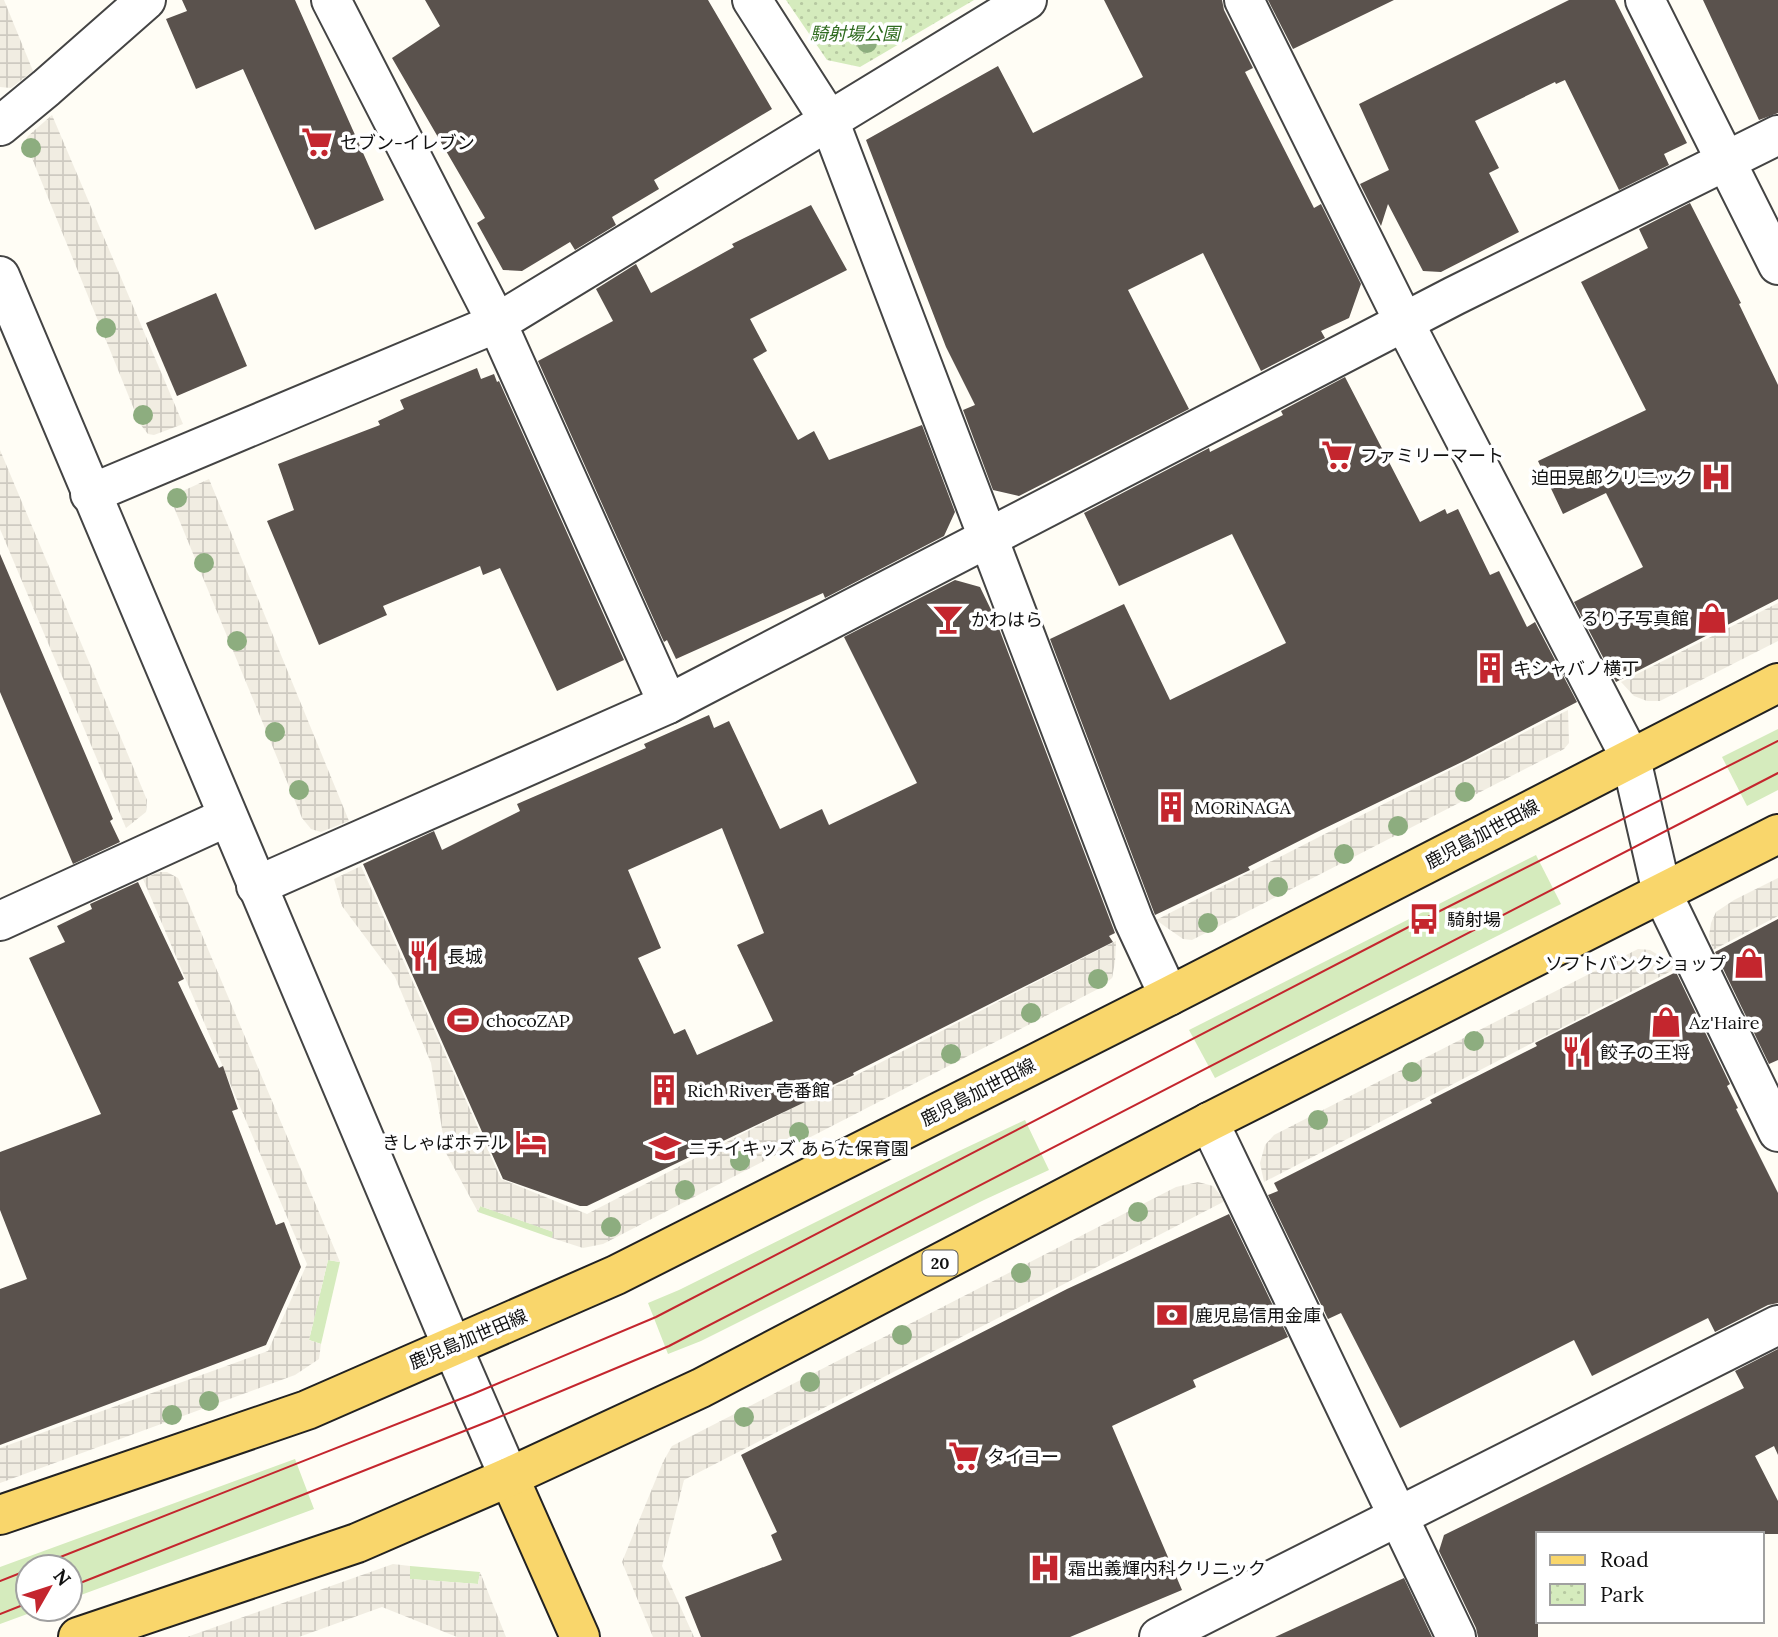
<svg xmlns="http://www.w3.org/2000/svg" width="1778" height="1637" font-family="Lora,'Noto Sans JP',serif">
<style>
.grass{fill:#d5ebbd}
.park{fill:url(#park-dots)}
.plaza{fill:url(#plaza-grid)}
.building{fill:#5a524d;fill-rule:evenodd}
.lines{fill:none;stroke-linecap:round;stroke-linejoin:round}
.minor-casing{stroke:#444;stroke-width:42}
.major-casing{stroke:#222;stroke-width:42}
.minor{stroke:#fff;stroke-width:38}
.major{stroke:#f9d66b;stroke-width:38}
.tram{stroke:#c4262e;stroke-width:2}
.tree{fill:#8dad7f}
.labels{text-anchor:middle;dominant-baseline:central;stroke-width:7;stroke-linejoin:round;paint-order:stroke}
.shield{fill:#fff;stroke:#585858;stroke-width:2}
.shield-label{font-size:16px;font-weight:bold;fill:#111}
.park-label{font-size:18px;font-style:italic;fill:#2f6b1f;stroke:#fff}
.poi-label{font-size:18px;fill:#111;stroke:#fff;text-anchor:start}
.street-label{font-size:18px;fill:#111;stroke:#fff}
</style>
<defs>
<pattern id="park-dots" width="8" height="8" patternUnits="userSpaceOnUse" patternTransform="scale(1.75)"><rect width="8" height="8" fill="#d5ebbd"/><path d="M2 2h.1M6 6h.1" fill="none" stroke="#b6c8a1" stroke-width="1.8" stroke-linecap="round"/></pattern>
<pattern id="plaza-grid" width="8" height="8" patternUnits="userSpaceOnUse" patternTransform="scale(1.75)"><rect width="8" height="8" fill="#f1ede2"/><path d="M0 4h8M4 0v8" fill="none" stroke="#cecac1"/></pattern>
</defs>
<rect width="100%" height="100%" fill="#fffdf5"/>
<g class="grass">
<polygon points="1778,729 1778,790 1747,806 1722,757"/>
<polygon points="1536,855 1561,904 1215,1078 1189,1030"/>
<polygon points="1025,1120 1049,1170 984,1200 701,1341 668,1354 648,1303 679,1290 959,1151"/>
<polygon points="480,1206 554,1232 552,1238 478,1212"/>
<polygon points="328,1260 340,1262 321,1344 309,1340"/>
<polygon points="295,1459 314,1509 70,1599 70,1567 28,1567 28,1609 41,1609 0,1624 0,1567"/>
<polygon points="410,1566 480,1572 478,1584 409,1579"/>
</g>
<polygon class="park" points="786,0 974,0 860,67 827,60"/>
<g class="plaza">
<polygon points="0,0 4,0 33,71 11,88 0,87"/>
<polygon points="52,115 183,424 154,435 148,434 140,424 25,141 28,136"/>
<polygon points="0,450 147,800 146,812 126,828 0,529"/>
<polygon points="209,479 349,821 321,832 311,829 302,818 173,505 174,495"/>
<polygon points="1778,603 1778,641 1660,701 1647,701 1634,696 1621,682"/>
<polygon points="1568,710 1569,743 1564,749 1192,940 1183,939 1156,920"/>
<polygon points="361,866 501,1179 587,1214 1116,941 1115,962 1112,978 1100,988 603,1244 583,1248 552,1238 553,1232 480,1206 478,1212 446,1153 431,1063 395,977 342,906 334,879"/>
<polygon points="159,872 167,872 178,878 340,1262 328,1260 309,1340 321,1344 319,1359 295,1375 0,1483 0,1448 268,1351 307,1264 143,879"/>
<polygon points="1778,878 1778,916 1713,950 1709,936 1711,923 1716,912 1734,900"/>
<polygon points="1638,949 1650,950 1665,959 1675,969 1264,1182 1260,1163 1265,1145 1274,1135"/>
<polygon points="1198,1182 1213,1186 1225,1201 684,1480 662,1566 694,1637 653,1637 622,1562 663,1462 672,1446 1176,1187"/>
<polygon points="393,1564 410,1566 410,1579 478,1584 480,1572 506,1637 457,1637 382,1607 299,1637 187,1637"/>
</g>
<g class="building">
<polygon points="182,0 295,0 384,200 315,230 243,69 196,89 166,19 187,11"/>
<polygon points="425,0 708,0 772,109 654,180 659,189 612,217 616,225 575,250 570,242 522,271 503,270 477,223 485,218 392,58 440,26"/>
<polygon points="1104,0 1222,0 1224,10 1253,68 1245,72 1314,208 1321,204 1361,284 1349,318 1321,331 1325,338 1261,371 1203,253 1128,290 1189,409 1019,496 993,490 963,410 975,405 946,347 866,140 998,66 1033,133 1143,77"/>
<polygon points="1268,0 1394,0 1293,49"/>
<polygon points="1569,0 1615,0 1687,143 1664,154 1669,165 1619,190 1565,80 1556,84 1555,82 1475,121 1499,168 1489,173 1519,232 1441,272 1423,271 1388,204 1381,226 1360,184 1389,170 1359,104"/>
<polygon points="1703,0 1778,0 1778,113 1759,120"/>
<polygon points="1690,203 1741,303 1739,304 1778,385 1778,599 1616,682 1574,602 1643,567 1606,493 1563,514 1538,461 1646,410 1581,282 1648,248 1639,229"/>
<polygon points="811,205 847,270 750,319 767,351 753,359 798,440 814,431 829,460 922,425 955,512 944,536 825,598 823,593 676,659 667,640 664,642 538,361 613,321 596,289 636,264 651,293 734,247 732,244"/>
<polygon points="216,293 247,366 177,396 146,323"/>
<polygon points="477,368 481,379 494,374 497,382 499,381 624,660 557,691 500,568 483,575 480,566 383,606 387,615 319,645 267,521 294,510 278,464 380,425 378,421 404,409 400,400"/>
<polygon points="1345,377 1420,522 1445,509 1447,514 1458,509 1490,575 1499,571 1527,627 1535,622 1577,702 1466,760 1319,831 1248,867 1250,870 1155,915 1050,639 1124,604 1170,700 1286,643 1232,534 1119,586 1084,513 1209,448 1210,452 1283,415 1281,411"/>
<polygon points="0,554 113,819 110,821 120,842 73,864 0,692"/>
<path d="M955 580 980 587 995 618 1115 933 1109 936 1113 942 853 1073 854 1075 803 1099 805 1102 587 1206H580L503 1179 363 864 434 831 442 850 520 811 517 804 646 748 644 744 709 715 714 728 729 721 780 829 822 809 829 825 917 783 844 637ZM722 828 764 933 737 945 773 1021 697 1055 685 1029 674 1034 638 958 661 948 628 870Z"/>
<polygon points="138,882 184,979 178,982 219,1068 223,1066 238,1109 232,1111 276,1225 284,1222 301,1267 266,1345 0,1445 0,1289 27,1279 0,1210 0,1152 101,1114 29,958 65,942 57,926 92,909 90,904"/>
<polygon points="1778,919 1778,1060 1769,1064 1715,952"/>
<polygon points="1676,972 1730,1084 1727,1086 1738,1108 1736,1109 1778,1193 1778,1303 1768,1305 1715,1332 1708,1318 1592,1376 1574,1340 1400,1428 1341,1313 1328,1319 1268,1195 1278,1191 1274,1183 1432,1103 1430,1100 1537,1046 1535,1043"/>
<polygon points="1229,1214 1288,1337 1193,1380 1196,1387 1112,1426 1182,1590 1070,1637 701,1637 685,1597 782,1560 771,1535 777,1532 741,1455 1067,1289"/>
<polygon points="1778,1349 1778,1455 1774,1446 1755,1456 1778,1501 1778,1534 1538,1534 1538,1637 1478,1637 1476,1628 1439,1551 1444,1535 1744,1388 1735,1371"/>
<polygon points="1404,1578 1432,1637 1275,1637"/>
</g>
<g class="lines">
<defs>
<g id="minor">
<polyline points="331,0 497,323 668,704"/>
<polyline points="752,0 829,120 1134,921 1169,996"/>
<polyline points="1244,0 1404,322 1631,759 1662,893 1778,1132"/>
<polyline points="1645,0 1778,265"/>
<polyline points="0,126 46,88 146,0"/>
<polyline points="0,276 452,1346 509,1477"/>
<polyline points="90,494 497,323 1027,0"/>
<polyline points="256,886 668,704 1454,296 1778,135"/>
<polyline points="0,921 227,817"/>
<polyline points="1209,1122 1456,1637"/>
<polyline points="1159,1637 1778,1325"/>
</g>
<g id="major">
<polyline points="509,1477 580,1637"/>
<polyline points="0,1515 307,1410 616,1275 1169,996 1778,683"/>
<polyline points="78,1637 357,1543 509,1477 701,1388 1209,1122 1778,834"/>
</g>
</defs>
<use href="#minor" class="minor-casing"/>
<use href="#major" class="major-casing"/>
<use href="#minor" class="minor"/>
<use href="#major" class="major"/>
<g class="tram">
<polyline points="35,1567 473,1394 656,1317 1424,919 1778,741"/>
<polyline points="0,1581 28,1570"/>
<polyline points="70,1587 492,1420 669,1346 1778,773"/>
<polyline points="0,1614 28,1603"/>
</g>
</g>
<g class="tree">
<circle cx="867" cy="43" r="10"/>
<circle cx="31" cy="148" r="10"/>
<circle cx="106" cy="328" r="10"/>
<circle cx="143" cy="415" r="10"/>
<circle cx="177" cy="498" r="10"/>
<circle cx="204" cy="563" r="10"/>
<circle cx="237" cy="641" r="10"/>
<circle cx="275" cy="732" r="10"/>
<circle cx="299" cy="790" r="10"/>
<circle cx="1465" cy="792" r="10"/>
<circle cx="1398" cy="826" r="10"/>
<circle cx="1344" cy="854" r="10"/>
<circle cx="1278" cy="887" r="10"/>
<circle cx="1208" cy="923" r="10"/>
<circle cx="1098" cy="979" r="10"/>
<circle cx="1031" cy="1013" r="10"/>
<circle cx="1474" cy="1041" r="10"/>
<circle cx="951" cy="1054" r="10"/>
<circle cx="1412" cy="1072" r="10"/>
<circle cx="1318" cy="1120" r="10"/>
<circle cx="799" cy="1132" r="10"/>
<circle cx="740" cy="1161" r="10"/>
<circle cx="685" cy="1190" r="10"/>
<circle cx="1138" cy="1212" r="10"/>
<circle cx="611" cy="1227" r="10"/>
<circle cx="1021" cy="1273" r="10"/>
<circle cx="902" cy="1335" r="10"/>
<circle cx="810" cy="1382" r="10"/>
<circle cx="209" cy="1401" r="10"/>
<circle cx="172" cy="1415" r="10"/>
<circle cx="744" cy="1417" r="10"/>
</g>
<defs>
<symbol id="supermarket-bare" viewBox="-9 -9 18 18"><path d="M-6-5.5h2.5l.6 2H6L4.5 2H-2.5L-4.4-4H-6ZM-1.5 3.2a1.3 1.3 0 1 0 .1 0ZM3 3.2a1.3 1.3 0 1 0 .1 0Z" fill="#c4262e" stroke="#fff" stroke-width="2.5" paint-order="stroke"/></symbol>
<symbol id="hospital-bare" viewBox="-9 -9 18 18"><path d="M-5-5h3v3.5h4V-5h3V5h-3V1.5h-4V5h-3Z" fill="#c4262e" stroke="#fff" stroke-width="2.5" paint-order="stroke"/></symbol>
<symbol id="shop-bare" viewBox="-9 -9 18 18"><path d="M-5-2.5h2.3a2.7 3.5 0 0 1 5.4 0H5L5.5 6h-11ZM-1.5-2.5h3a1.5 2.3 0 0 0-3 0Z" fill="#c4262e" stroke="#fff" stroke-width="2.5" paint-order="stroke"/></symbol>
<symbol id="bar-bare" viewBox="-9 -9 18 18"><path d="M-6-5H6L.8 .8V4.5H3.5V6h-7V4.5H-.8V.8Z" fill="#c4262e" stroke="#fff" stroke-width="2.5" paint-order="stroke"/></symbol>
<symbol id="building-bare" viewBox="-9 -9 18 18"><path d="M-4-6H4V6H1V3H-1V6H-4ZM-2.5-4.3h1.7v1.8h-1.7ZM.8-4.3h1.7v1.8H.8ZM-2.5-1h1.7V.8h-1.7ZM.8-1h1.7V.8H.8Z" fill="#c4262e" stroke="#fff" stroke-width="2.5" paint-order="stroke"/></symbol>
<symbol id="bus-bare" viewBox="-9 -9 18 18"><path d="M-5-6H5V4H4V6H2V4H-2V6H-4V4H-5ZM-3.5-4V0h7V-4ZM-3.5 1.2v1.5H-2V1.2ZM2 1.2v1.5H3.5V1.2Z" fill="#c4262e" stroke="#fff" stroke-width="2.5" paint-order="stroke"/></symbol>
<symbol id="restaurant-bare" viewBox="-9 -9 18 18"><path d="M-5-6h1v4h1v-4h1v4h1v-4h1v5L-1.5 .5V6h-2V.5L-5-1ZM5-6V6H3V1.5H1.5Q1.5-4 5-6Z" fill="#c4262e" stroke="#fff" stroke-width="2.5" paint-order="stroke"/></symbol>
<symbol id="stadium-bare" viewBox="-9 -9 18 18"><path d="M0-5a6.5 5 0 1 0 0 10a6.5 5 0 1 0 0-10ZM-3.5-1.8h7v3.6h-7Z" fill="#c4262e" stroke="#fff" stroke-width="2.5" paint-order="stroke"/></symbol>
<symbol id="hotel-bare" viewBox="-9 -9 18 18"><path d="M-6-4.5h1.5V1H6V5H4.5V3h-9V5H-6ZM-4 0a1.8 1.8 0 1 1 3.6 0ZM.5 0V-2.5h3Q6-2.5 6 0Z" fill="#c4262e" stroke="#fff" stroke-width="2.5" paint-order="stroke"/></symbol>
<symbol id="school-bare" viewBox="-9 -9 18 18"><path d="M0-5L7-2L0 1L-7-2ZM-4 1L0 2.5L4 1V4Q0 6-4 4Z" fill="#c4262e" stroke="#fff" stroke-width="2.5" paint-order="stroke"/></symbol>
<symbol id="bank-bare" viewBox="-9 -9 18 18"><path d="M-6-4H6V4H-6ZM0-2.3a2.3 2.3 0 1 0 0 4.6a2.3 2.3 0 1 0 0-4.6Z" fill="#c4262e" stroke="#fff" stroke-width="2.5" paint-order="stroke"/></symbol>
</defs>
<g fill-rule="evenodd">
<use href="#supermarket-bare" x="295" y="120" width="44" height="44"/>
<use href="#supermarket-bare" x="1315" y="433" width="44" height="44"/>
<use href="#hospital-bare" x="1694" y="455" width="44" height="44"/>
<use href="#shop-bare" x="1690" y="596" width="44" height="44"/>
<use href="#bar-bare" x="926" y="597" width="44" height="44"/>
<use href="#building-bare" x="1468" y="646" width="44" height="44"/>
<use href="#building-bare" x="1149" y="785" width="44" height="44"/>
<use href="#bus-bare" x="1402" y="897" width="44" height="44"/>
<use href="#restaurant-bare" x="402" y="934" width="44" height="44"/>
<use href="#shop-bare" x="1727" y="941" width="44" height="44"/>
<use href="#stadium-bare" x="441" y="998" width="44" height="44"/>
<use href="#shop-bare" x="1644" y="1000" width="44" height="44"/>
<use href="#restaurant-bare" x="1555" y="1030" width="44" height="44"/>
<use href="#building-bare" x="642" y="1068" width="44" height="44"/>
<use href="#hotel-bare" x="509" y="1120" width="44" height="44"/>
<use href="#school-bare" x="643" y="1126" width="44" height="44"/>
<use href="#bank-bare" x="1150" y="1293" width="44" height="44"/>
<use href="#supermarket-bare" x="942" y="1434" width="44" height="44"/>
<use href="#hospital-bare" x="1023" y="1546" width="44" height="44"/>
</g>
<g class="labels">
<rect class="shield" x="922.5" y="1250.5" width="35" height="25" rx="5"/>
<g class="shield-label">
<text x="940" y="1263">20</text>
</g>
<g class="park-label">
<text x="855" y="33">騎射場公園</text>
</g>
<g class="poi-label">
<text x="340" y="142">セブン-イレブン</text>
<text x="1360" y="455">ファミリーマート</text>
<text x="1693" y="477" text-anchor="end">迫田晃郎クリニック</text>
<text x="1689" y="618" text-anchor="end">るり子写真館</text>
<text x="971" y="619">かわはら</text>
<text x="1513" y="668">キシャバノ横丁</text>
<text x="1194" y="807">MORiNAGA</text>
<text x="1447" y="919">騎射場</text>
<text x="447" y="956">長城</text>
<text x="1726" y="963" text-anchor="end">ソフトバンクショップ</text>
<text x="486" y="1020">chocoZAP</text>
<text x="1689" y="1022">Az'Haire</text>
<text x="1600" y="1052">餃子の王将</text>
<text x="687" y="1090">Rich River 壱番館</text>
<text x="508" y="1142" text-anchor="end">きしゃばホテル</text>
<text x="688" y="1148">ニチイキッズ あらた保育園</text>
<text x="1195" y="1315">鹿児島信用金庫</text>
<text x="987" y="1456">タイヨー</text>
<text x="1068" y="1568">霜出義輝内科クリニック</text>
</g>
<g class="street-label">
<text transform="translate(1482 834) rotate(-28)">鹿児島加世田線</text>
<text transform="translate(978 1092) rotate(-27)">鹿児島加世田線</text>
<text transform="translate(468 1339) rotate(-23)">鹿児島加世田線</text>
</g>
</g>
<rect x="1536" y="1532" width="228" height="91" fill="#ffffff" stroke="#a0a0a0" stroke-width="2"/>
<rect x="1550" y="1555" width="35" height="10" fill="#f9d66b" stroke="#a0a0a0" stroke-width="2"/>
<text x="1600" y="1567" font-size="21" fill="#111111">Road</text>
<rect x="1550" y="1584" width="35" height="21" fill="url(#park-dots)" stroke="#a0a0a0" stroke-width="2"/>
<text x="1600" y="1602" font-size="21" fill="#111111">Park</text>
<g transform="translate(49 1588) rotate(51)"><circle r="33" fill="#ffffff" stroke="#a0a0a0" stroke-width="2"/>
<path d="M0-5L12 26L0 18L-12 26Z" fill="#c4262e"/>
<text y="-10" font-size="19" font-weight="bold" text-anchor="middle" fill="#111111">N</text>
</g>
</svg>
